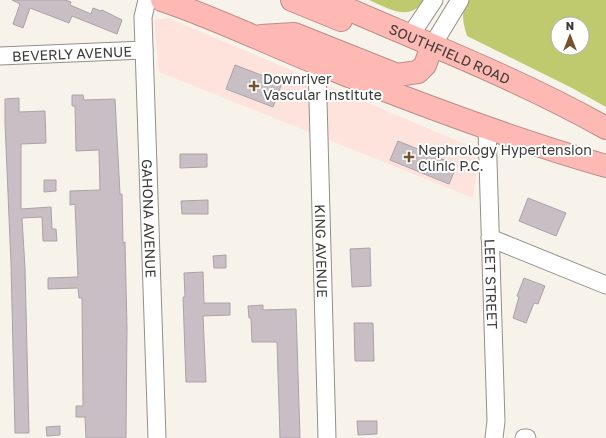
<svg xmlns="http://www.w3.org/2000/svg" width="606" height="438" font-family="'Golos Text',sans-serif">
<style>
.commercial{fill:#fde3dc}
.green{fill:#bfc96d;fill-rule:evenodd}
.building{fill:#c8bfc5;stroke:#aba2a7}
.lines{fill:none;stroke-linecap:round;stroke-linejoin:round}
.minor-casing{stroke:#939088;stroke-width:19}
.highway-casing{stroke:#bb8d88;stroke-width:24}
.minor{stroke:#fff;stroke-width:17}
.highway{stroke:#ffb9b4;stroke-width:22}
.poi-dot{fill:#76522c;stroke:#fff;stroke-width:1.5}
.labels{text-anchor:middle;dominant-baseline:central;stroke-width:4;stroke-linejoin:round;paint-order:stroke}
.street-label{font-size:14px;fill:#3c3b37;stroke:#fff}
.poi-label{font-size:14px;fill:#3c3b37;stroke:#fff;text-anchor:start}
</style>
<rect width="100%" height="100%" fill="#f7f3eb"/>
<polygon class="commercial" points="168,18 479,150 473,198 159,72 154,20"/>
<g class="green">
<path d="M369 0H424C410 23 388 8 369 0Z"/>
<path d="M468 0H606V107L572 88 467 36C463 22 460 13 468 0ZM558 24H582V48H558Z"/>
</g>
<g class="building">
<polygon points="12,0 65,0 71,2 70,5 91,14 93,8 101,11 102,10 122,20 117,34 72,16 69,23 30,8 23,28 13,24 20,4"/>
<polygon points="235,65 282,83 273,107 226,89"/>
<polygon points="72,95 83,95 84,100 115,99 120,194 122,194 123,243 125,242 127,328 126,438 86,438 85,417 76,417 76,406 83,406 82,298 79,298 78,288 48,289 48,278 78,277 75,204 70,205 70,191 100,190 99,150 76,151 75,106 72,106"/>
<polygon points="19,98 19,112 45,111 46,143 21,144 21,209 51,207 52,229 56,229 57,241 43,241 42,217 22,218 25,268 29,433 15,433 11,264 5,123 5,99"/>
<polygon points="398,141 457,165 449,184 390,160"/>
<polygon points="180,154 207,154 207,167 180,168"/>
<polygon points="44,180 56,180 56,191 44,192"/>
<polygon points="528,198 566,213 556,236 519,221"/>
<polygon points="208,200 208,214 182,214 181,201"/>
<polygon points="370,248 371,286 352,287 350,249"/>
<polygon points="226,255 226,268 214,268 213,256"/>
<polygon points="203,272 204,303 230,303 230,315 203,316 206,382 186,382 183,297 185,297 184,273"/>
<polygon points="524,278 545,286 538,304 534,303 526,323 513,318 519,297 517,296"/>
<polygon points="263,305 263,310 296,309 300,438 280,438 277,342 252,342 251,318 249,318 248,306"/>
<polygon points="354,323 373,323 374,361 355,361"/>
<polygon points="357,421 377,421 377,434 358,435"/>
<polygon points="60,426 60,435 47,436 46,427"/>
</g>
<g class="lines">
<defs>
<g id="minor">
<path id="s1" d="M147 0 143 17 157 438"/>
<polyline points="410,36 434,0"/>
<polyline points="432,46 460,0"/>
<path id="s2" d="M0 56 144 50"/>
<path id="s3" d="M317 63 327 438"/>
<path id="s4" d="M487 129 496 421 494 438"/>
<polyline points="490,238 606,285"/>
<polyline points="524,438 527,438"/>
</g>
<g id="highway">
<path d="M162 0C216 18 266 43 319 64 413 102 508 138 606 166"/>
<polyline points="292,0 341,20"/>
<path id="s5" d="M327 0C420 41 517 78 606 128"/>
<polyline points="261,36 294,34 397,75 418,72 425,65 432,46"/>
</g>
</defs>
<use href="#minor" class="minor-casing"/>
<use href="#highway" class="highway-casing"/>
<use href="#minor" class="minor"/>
<use href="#highway" class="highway"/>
</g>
<g class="poi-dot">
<path d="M252 80h4v4h4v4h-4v4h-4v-4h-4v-4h4z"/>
<path d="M407 151h4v4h4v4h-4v4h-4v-4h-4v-4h4z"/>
</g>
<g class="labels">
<g class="street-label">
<text stroke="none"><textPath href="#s2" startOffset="72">BEVERLY AVENUE</textPath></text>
<text stroke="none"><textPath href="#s5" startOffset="134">SOUTHFIELD ROAD</textPath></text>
<text stroke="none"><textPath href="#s1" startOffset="219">GAHONA AVENUE</textPath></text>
<text stroke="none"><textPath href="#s3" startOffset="188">KING AVENUE</textPath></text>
<text stroke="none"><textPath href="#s4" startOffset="155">LEET STREET</textPath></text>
</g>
<g class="poi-label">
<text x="263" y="78">Downriver<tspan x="263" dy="16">Vascular Institute</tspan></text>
<text x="418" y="149">Nephrology Hypertension<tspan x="418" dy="16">Clinic P.C.</tspan></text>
</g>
</g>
<g transform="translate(570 36)"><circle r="19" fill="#ffffff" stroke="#b1b1af"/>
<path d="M0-3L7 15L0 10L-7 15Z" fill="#76522c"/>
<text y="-6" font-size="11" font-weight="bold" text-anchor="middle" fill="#3c3b37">N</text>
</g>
</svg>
